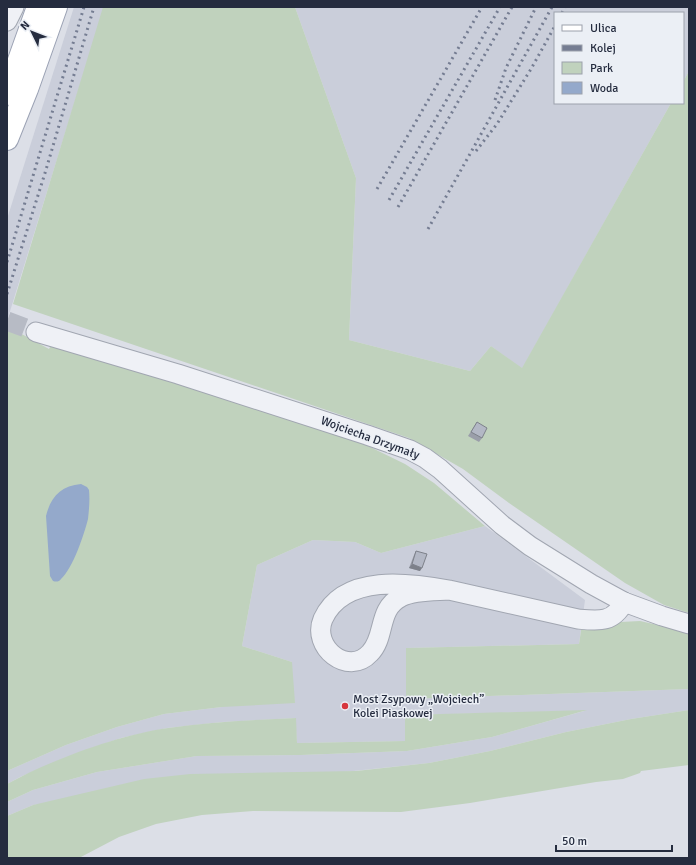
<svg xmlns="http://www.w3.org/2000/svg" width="696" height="865" font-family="Signika,sans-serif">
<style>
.built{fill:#caceda}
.green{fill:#c0d2bd}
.water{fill:#94a9cb}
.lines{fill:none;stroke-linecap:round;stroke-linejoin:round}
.minor-tunnel{stroke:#b7bbc5;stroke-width:19;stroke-dasharray:19 10;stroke-linecap:butt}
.minor-casing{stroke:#a1a6b1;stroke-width:21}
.major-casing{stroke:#9ba2b4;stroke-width:24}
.minor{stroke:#eff1f6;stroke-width:19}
.major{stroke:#fff;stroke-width:22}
.rail{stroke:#757d92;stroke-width:3;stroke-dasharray:2 4;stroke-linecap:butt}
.wall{fill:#9a9ea9}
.shaded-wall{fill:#7d818a}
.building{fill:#b3b8c5;stroke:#7d818a}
.poi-dot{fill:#d7373e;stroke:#ebeff5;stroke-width:1.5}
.labels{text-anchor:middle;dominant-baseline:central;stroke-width:3;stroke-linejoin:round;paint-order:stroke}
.street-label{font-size:12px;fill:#252c3f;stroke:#ebeff5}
.poi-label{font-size:12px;fill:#252c3f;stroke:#ebeff5;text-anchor:start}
</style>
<rect width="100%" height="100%" fill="#dcdfe7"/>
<g class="built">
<polygon points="74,7 104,7 7,321 7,219"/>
<polygon points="295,7 689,7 689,71 683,82 683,13 555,13 555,103 671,103 522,369 491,346 470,371 349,340 356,178"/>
<polygon points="485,526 585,600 579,644 406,648 406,699 689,689 689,710 631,719 566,732 490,751 429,763 33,805 7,816 7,802 33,790 97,772 197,756 301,755 407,751 492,737 584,711 406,715 405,741 297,743 295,718 222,722 167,728 121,738 72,755 20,777 7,784 7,771 66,745 117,727 164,714 222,707 292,662 242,646 257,565 313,540 355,542 381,553"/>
</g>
<g class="green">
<polygon points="103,7 295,7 356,178 349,340 470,371 491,346 522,368 671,103 683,103 683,82 689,71 689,613 664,605 625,583 509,503 463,469 409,438 13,304"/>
<polygon points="7,326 49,349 52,343 366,445 405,464 434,483 485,526 381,553 355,542 313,540 257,565 242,646 292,662 295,703 222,707 164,714 117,727 66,745 7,771"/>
<polygon points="640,621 689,632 689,689 406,699 406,648 579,644 582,624"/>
<path d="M587 710 492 737 407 751 301 755 197 756 97 772 33 790 7 802V784C51 760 118 735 168 728 210 722 253 720 296 718L297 743 405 741V715Z"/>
<polygon points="689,710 689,765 641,771 640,773 623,779 596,782 470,803 401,812 253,811 202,815 156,824 119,837 79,858 7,858 7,816 33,805 144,779 190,774 356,771 429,763 490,751 566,732 631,719"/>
</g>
<path class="water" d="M81 484 87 487 89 490C90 500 89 510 88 519 84 535 73 568 61 579 59 582 56 582 53 581L50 576 46 516C51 496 61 486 81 484Z"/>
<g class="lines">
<polyline class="minor-tunnel" points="7,321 36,332"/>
<defs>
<g id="minor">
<polyline points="7,21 14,7"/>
<polyline points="36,332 178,374 367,435 410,450 425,458 440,469 502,525 530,546 591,584 624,602 662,616 689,624"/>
<path d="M449 590C436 591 414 590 401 597 377 609 386 637 370 653 348 677 311 647 323 619 344 573 410 583 449 590L578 619C599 621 613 623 624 602"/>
</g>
<g id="major">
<polyline points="7,94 38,7"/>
<polyline points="7,139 27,89 56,7"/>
</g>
</defs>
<use href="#minor" class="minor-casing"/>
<use href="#major" class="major-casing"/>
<use href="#minor" class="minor"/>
<use href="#major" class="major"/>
<g class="rail">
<polyline points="562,13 565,7"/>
<polyline points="495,100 506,68 536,7"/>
<polyline points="476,151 497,124 531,69 555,26"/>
<polyline points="377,189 482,7"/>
<polyline points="389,200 500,7"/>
<polyline points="398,207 512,7"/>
<polyline points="428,229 552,7"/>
<polyline points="7,262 84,7"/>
<polyline points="7,294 45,173 94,7"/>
</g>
</g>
<g class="wall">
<polygon points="477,422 482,438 479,442 468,436"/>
<polygon points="416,551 420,571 409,568 414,555"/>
</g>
<polygon class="shaded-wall" points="412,564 422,568 420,571 409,568"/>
<g class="building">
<polygon points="477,422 487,428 482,438 471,432"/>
<polygon points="416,551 427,554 422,568 412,564"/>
</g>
<circle class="poi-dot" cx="345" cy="706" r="4"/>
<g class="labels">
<g class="street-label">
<text transform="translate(370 438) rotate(20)">Wojciecha Drzymały</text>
</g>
<g class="poi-label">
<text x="353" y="699">Most Zsypowy „Wojciech”<tspan x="353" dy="14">Kolei Piaskowej</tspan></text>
</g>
</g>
<rect width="696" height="865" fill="none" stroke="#252c3f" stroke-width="16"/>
<rect x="554" y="12" width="130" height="92" fill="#ebeff5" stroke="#9ca1ac"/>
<rect x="562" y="25" width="20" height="6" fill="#ffffff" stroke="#9ca1ac"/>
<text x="590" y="32" font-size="12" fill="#252c3f">Ulica</text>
<rect x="562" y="45" width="20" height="6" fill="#757d92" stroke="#9ca1ac"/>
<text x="590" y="52" font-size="12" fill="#252c3f">Kolej</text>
<rect x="562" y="62" width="20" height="12" fill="#c0d2bd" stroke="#9ca1ac"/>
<text x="590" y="72" font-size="12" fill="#252c3f">Park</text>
<rect x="562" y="82" width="20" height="12" fill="#94a9cb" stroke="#9ca1ac"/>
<text x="590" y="92" font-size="12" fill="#252c3f">Woda</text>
<g transform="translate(32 32) rotate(313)" stroke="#ebeff5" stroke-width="3" paint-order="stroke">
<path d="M0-3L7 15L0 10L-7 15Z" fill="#252c3f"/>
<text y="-6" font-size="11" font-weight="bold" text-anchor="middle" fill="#252c3f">N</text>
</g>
<path d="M556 845v6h116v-6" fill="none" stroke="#252c3f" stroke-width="2"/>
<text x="562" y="845" font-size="12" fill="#252c3f" stroke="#ebeff5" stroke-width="3" paint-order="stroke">50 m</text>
</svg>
